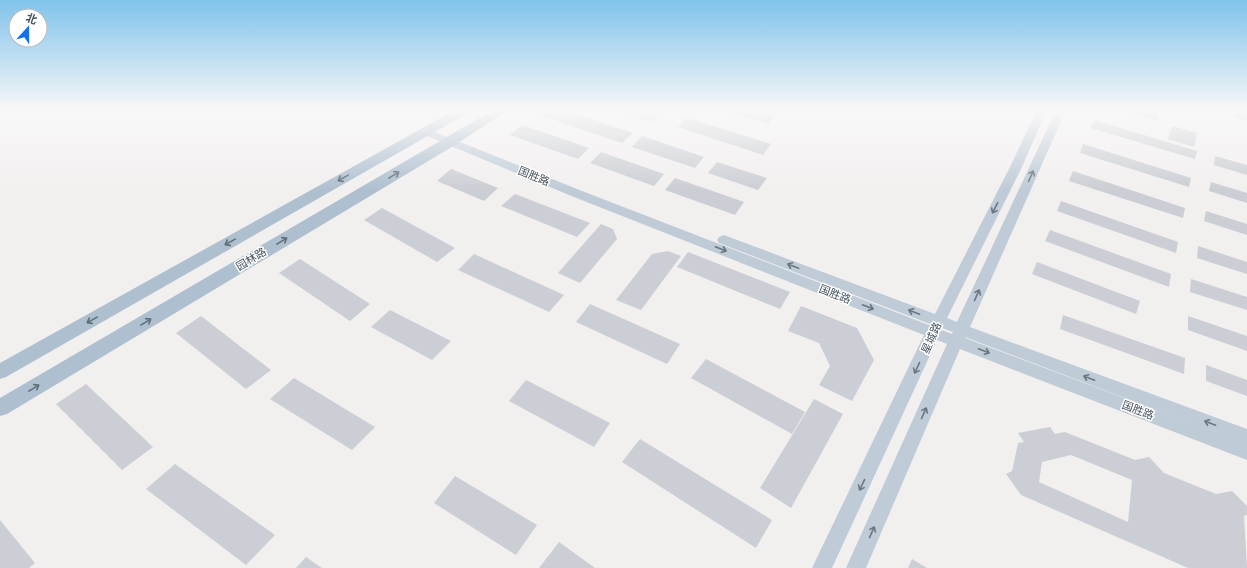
<svg xmlns="http://www.w3.org/2000/svg" width="1247" height="568" font-family="Mulish,'Noto Sans SC',sans-serif">
<style>
.building{fill:#cbced4;fill-rule:evenodd}
.lines{fill:none;stroke-linecap:round;stroke-linejoin:round}
.secondary{fill:#bfcbd7;fill-rule:evenodd}
.primary{fill:#aebfcf;fill-rule:evenodd}
.oneway{stroke:#606e7a}
.oneway2{stroke:#6a7782}
.labels{text-anchor:middle;dominant-baseline:central;stroke-width:3;stroke-linejoin:round;paint-order:stroke}
.street-label{font-size:11px;fill:#46535e;stroke:#fff}
</style>
<rect width="100%" height="100%" fill="#f2efef"/>
<g class="building">
<polygon points="542,110 565,110 633,133 622,143 537,114"/>
<polygon points="617,110 655,110 661,112 652,122"/>
<polygon points="762,110 776,114 768,124 724,111"/>
<polygon points="1120,110 1146,110 1159,114 1157,121"/>
<polygon points="1232,110 1247,111 1247,120 1234,117"/>
<polygon points="687,118 771,144 763,155 678,127"/>
<polygon points="1094,120 1197,151 1195,159 1091,128"/>
<polygon points="522,125 589,148 578,159 510,135"/>
<polygon points="1172,126 1197,133 1194,147 1168,139"/>
<polygon points="642,136 704,157 695,168 632,147"/>
<polygon points="1083,144 1191,178 1189,187 1080,153"/>
<polygon points="601,152 664,174 654,186 590,163"/>
<polygon points="1215,156 1247,165 1247,175 1214,165"/>
<polygon points="717,162 767,178 758,190 708,173"/>
<polygon points="451,169 498,188 484,201 437,181"/>
<polygon points="1073,171 1185,208 1183,218 1069,181"/>
<polygon points="675,178 744,202 735,215 665,190"/>
<polygon points="1211,182 1247,193 1247,203 1209,191"/>
<polygon points="515,194 590,223 577,237 501,206"/>
<polygon points="1061,201 1178,242 1176,253 1057,211"/>
<polygon points="382,208 455,248 437,262 364,220"/>
<polygon points="1206,211 1247,224 1247,235 1204,221"/>
<polygon points="601,224 613,229 617,239 580,283 558,273"/>
<polygon points="1050,230 1171,274 1169,287 1045,241"/>
<polygon points="1198,246 1247,262 1247,274 1197,258"/>
<polygon points="668,251 681,256 641,310 616,300 652,254"/>
<polygon points="688,252 790,292 780,309 677,267"/>
<polygon points="474,254 564,295 549,312 458,270"/>
<polygon points="300,259 370,304 350,321 279,273"/>
<polygon points="1037,262 1140,301 1136,314 1032,274"/>
<polygon points="1191,279 1247,297 1247,310 1190,292"/>
<polygon points="590,304 680,344 667,364 576,322"/>
<polygon points="801,306 857,328 874,360 852,401 819,385 830,366 819,343 788,331"/>
<polygon points="390,310 451,341 432,360 371,327"/>
<polygon points="1063,315 1185,358 1184,374 1060,329"/>
<polygon points="201,316 271,370 246,389 176,333"/>
<polygon points="1188,316 1247,336 1247,351 1188,330"/>
<polygon points="706,359 805,412 792,434 691,378"/>
<polygon points="1206,365 1247,380 1247,396 1206,381"/>
<polygon points="294,378 375,427 352,450 270,399"/>
<polygon points="526,380 610,423 594,447 509,401"/>
<polygon points="86,384 153,447 122,470 56,404"/>
<polygon points="814,399 843,414 791,508 760,488"/>
<path d="M1050 427 1055 434 1065 432 1135 460 1149 457 1164 473 1216 494 1232 491 1247 506V515L1244 516 1247 568H1188L1021 495 1006 474 1012 471 1018 443 1024 442 1018 433ZM1071 455 1132 480 1128 522 1039 482 1042 462Z"/>
<polygon points="640,439 772,520 756,548 622,462"/>
<polygon points="175,464 275,535 246,565 146,489"/>
<polygon points="455,476 537,525 516,555 434,503"/>
<polygon points="0,520 35,563 29,568 0,568"/>
<polygon points="559,542 595,568 539,568"/>
<polygon points="306,557 322,568 296,568"/>
<polygon points="912,559 927,568 908,568"/>
</g>
<g class="lines">
<path class="secondary" d="M1037 110H1047L1021 169 947 318 957 322 1056 110H1066L970 327 1247 429V460L960 349 866 568H846L947 344 937 340 832 568H812L924 335 574 197 422 134 420 132 422 130H430L582 191 929 325 930 324 719 243 717 240 719 237 724 235 729 237 935 314 1009 169ZM942 328 953 332 952 334 942 330ZM965 337 1196 425 965 338Z"/>
<g class="primary">
<polygon points="455,110 470,110 468,113 6,377 0,379 0,363"/>
<polygon points="493,110 508,110 455,145 7,414 0,416 0,398"/>
</g>
</g>
<defs><path id="oneway-shaft" d="M-6 0H5M1.5-3L5.5 0L1.5 3" fill="none" stroke-width="1.6" stroke-linecap="round" stroke-linejoin="round"/></defs>
<g class="oneway">
<use href="#oneway-shaft" transform="translate(394 175) rotate(-31)"/>
<use href="#oneway-shaft" transform="translate(343 178) rotate(151)"/>
<use href="#oneway-shaft" transform="translate(282 241) rotate(-31)"/>
<use href="#oneway-shaft" transform="translate(230 242) rotate(151)"/>
<use href="#oneway-shaft" transform="translate(92 320) rotate(151)"/>
<use href="#oneway-shaft" transform="translate(146 322) rotate(-31)"/>
<use href="#oneway-shaft" transform="translate(34 388) rotate(-31)"/>
</g>
<g class="oneway2">
<use href="#oneway-shaft" transform="translate(1031 176) rotate(-66)"/>
<use href="#oneway-shaft" transform="translate(995 208) rotate(117)"/>
<use href="#oneway-shaft" transform="translate(721 249) rotate(21)"/>
<use href="#oneway-shaft" transform="translate(793 266) rotate(-159)"/>
<use href="#oneway-shaft" transform="translate(977 295) rotate(-66)"/>
<use href="#oneway-shaft" transform="translate(868 307) rotate(21)"/>
<use href="#oneway-shaft" transform="translate(914 312) rotate(-159)"/>
<use href="#oneway-shaft" transform="translate(984 351) rotate(21)"/>
<use href="#oneway-shaft" transform="translate(917 368) rotate(115)"/>
<use href="#oneway-shaft" transform="translate(1089 378) rotate(-159)"/>
<use href="#oneway-shaft" transform="translate(924 413) rotate(-66)"/>
<use href="#oneway-shaft" transform="translate(1210 423) rotate(-159)"/>
<use href="#oneway-shaft" transform="translate(862 485) rotate(115)"/>
<use href="#oneway-shaft" transform="translate(872 532) rotate(-66)"/>
</g>
<linearGradient id="sky" x2="0" y2="1"><stop stop-color="#81c3eb"/><stop offset="0.58" stop-color="#f9f8f8"/><stop offset="1" stop-color="#f9f8f8" stop-opacity="0"/></linearGradient>
<rect width="1247" height="190" fill="url(#sky)"/>
<g class="labels">
<g class="street-label">
<text transform="translate(534 176) rotate(22)">国胜路</text>
<text transform="translate(251 259) rotate(-31)">园林路</text>
<text transform="translate(835 294) rotate(21)">国胜路</text>
<text transform="translate(931 338) rotate(-66)">星城路</text>
<text transform="translate(1138 410) rotate(21)">国胜路</text>
</g>
</g>
<g transform="translate(28 28) rotate(21)"><circle r="19" fill="#ffffff" stroke="#b5babf"/>
<path d="M0-3L7 15L0 10L-7 15Z" fill="#1170ea"/>
<text y="-6" font-size="11" font-weight="bold" text-anchor="middle" fill="#46535e">北</text>
</g>
</svg>
